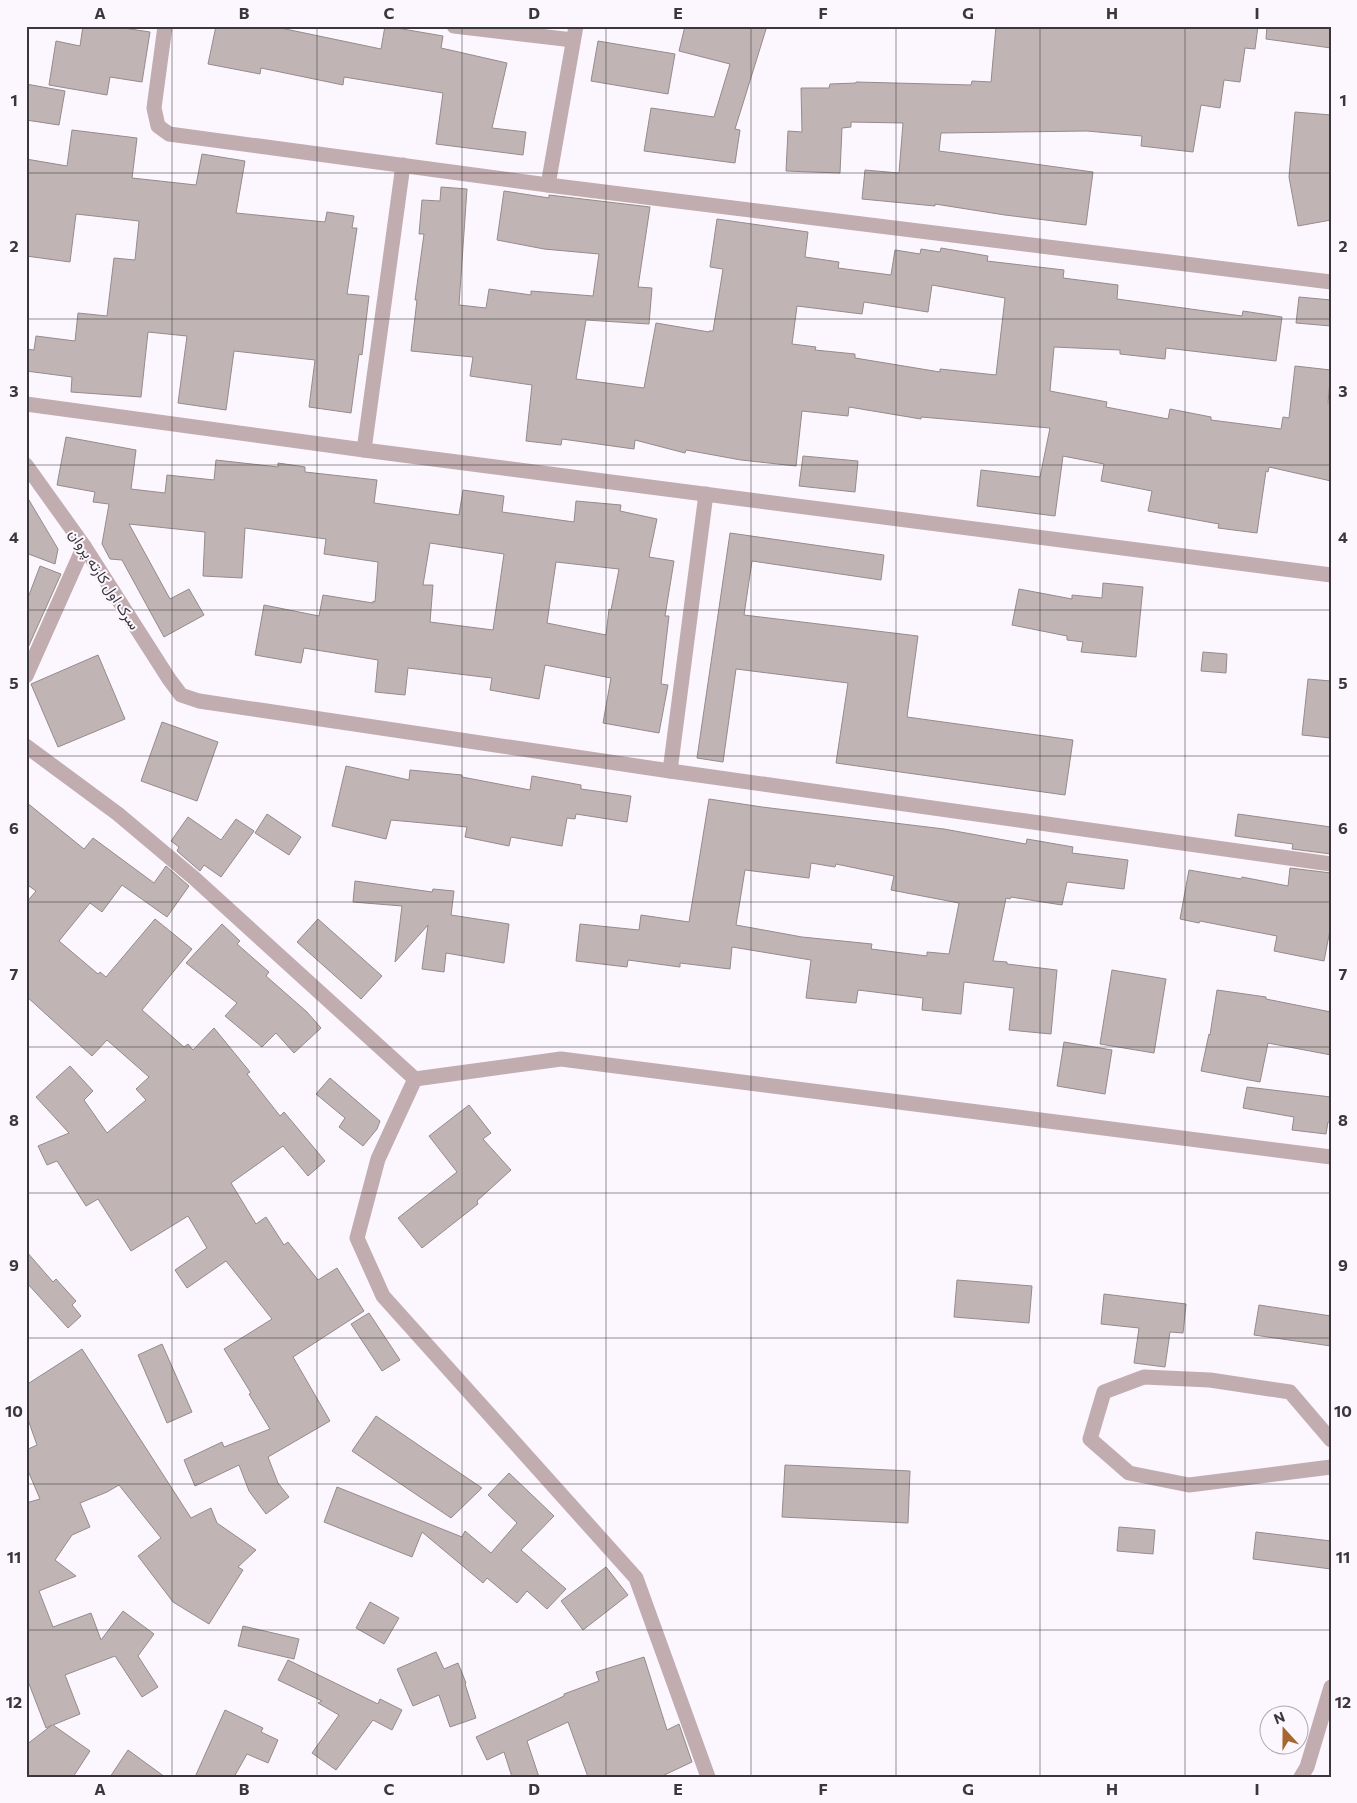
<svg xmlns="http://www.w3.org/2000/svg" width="1357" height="1803" font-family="Commissioner,Vazirmatn,sans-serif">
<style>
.building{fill:#c0b5b4;stroke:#968b8b;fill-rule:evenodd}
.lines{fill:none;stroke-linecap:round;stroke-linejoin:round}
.minor{stroke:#c1acb0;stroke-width:15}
.grid{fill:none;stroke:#3a373a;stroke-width:1;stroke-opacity:0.55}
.labels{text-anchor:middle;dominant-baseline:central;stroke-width:4;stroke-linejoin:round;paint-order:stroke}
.street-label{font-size:15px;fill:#3a373a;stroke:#fcf6fe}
.neatline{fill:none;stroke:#3a373a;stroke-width:2}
.grid-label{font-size:16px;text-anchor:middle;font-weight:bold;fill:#3a373a}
</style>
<rect width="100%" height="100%" fill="#fcf6fe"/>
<g class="building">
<polygon points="83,26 110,26 150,32 142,82 110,77 107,95 49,85 56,41 80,46"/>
<polygon points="216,26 271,26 381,49 385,26 443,36 441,48 507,63 492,128 526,132 523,155 436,144 443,93 344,77 343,85 261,68 260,74 208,64"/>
<polygon points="685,26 767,26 735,129 740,130 735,163 644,151 651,108 714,117 730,64 679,51"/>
<polygon points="996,26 1258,26 1255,49 1245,48 1240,82 1224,80 1220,108 1201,105 1193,152 1141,146 1142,136 1087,131 941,133 939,151 1093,172 1086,225 1005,215 935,204 935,206 862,199 865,170 899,173 903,123 851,122 851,127 842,128 840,173 786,171 788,131 802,132 801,88 829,88 830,84 856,83 856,82 971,85 972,81 991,82"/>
<polygon points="1267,26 1331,26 1331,48 1266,39"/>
<polygon points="598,41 675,54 668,94 591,81"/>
<polygon points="26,84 65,91 59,125 26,120"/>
<polygon points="1295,112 1331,115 1331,220 1298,226 1289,177"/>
<polygon points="72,130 137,138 132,178 196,185 202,154 245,161 236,213 325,222 327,212 354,216 352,228 357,228 347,294 369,296 362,355 359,354 351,413 309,407 315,360 234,351 226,410 178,403 187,336 148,332 141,397 71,392 72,377 26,371 26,349 34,350 36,336 75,341 78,313 107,316 114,258 135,260 139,221 76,214 70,262 26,256 26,159 67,166"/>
<path d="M441 187 467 189 459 305 486 308 489 289 531 295V291L593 296 599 254 544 249 497 240 504 191 549 198V195L650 207 638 287 652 288 649 324 586 320 576 379 644 388 656 323 709 332V331H713L723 269 710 267 717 219 808 232 805 257 839 262 838 268 891 275 895 250 920 254 921 249 940 252 941 248 988 256 987 261 1064 270 1063 278 1118 285 1117 299 1242 316 1243 311 1282 317 1276 361 1166 348 1165 359 1120 354V350L1054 347 1050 391 1107 402 1106 407 1168 419 1170 409 1211 417V420L1281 429 1283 417 1289 418 1295 366 1331 370 1328 403H1331V481L1269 467 1268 472 1266 471 1257 533 1218 528 1219 524 1148 511 1152 491 1101 481 1104 464 1063 456 1055 516 977 506 981 470 1040 477 1050 428 921 417V419L849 407 848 416 802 411 796 466 741 460 686 450 685 453 635 440 634 449 562 439 561 445 526 441 532 385 470 376 473 357 411 351 417 300H415L424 234H419L422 200 440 201ZM932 285 1005 298 996 375 940 369V372L855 358V354L815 350 816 347 792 344 797 306 862 314 864 302 928 312Z"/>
<polygon points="1299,297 1331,300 1331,326 1296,323"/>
<path d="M66 437 136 450 131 489 165 493 167 475 214 480 216 460 278 467V463L305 467V472L377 480 374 503 459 515 463 490 504 496 502 512 574 522 576 501 621 505 620 511 657 519 649 557 674 561 665 616H669L661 684 668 685 659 733 603 723 611 678 545 665 539 699 490 690 492 678 408 668 405 695 375 692 378 660 304 648 301 663 255 655 264 605 319 616 323 595 373 603V601L375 602 378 562 324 554 326 539 245 528 242 578 203 576 205 532 129 524 170 599 189 589 204 615 164 637 122 560 110 559 102 544 109 504 93 502 95 492 57 485ZM430 543 504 554 493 630 430 622 433 585H423ZM556 562 619 569 611 610 609 609 606 635 547 623Z"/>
<polygon points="803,456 858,461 855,492 799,486"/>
<polygon points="26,495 58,549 55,564 26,553"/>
<polygon points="730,533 884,555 881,580 752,561 744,615 918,636 907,717 1073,740 1065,795 836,763 848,683 736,669 723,762 697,758"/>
<polygon points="40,566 61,574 26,652 26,603"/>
<polygon points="1103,583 1143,587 1136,657 1081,652 1083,642 1067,640 1067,636 1012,625 1019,589 1072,599 1072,595 1102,598"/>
<polygon points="1203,652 1227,654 1226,673 1201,671"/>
<polygon points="98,655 125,719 58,747 31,684"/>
<polygon points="1308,679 1331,681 1331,738 1302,735"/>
<polygon points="162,722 218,742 197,801 141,781"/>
<polygon points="346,766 409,780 410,770 462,775 462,777 530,790 532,776 581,785 581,789 631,796 627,822 576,814 575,819 567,818 562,846 511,837 509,846 465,837 467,827 391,820 386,839 332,826"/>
<path d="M709 799 762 807 944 829 1026 844 1027 839 1073 847 1072 853 1128 860 1124 889 1067 882 1062 905 1011 897 1010 899 1006 898 993 961 1007 962V964L1057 970 1051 1034 1009 1030 1014 988 964 982 961 1014 922 1010 923 998 858 990 856 1003 806 998 811 960 732 947 730 969 680 963V967L628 960 627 967 576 961 580 924 639 930 641 915 689 922ZM811 863 835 867 836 864 894 876 891 890 959 903 949 954 927 952V956L871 949 872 944 802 937 736 925 745 870 809 878Z"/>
<polygon points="26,802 84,849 93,838 154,883 166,866 189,886 167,917 122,885 102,912 90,903 59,941 98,974 100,972 106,977 155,919 192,949 142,1010 184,1047 188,1044 193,1050 214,1028 250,1072 247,1074 280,1116 284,1112 325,1161 308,1176 283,1146 231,1183 256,1224 266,1217 284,1245 288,1242 318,1280 337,1268 364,1311 293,1357 330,1421 268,1457 278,1483 289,1497 266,1514 249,1491 239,1465 195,1486 184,1460 222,1442 224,1447 270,1429 249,1394 251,1393 224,1349 272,1319 226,1261 187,1288 175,1270 207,1248 188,1216 131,1251 98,1199 86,1206 57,1161 47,1165 38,1146 69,1133 36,1097 70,1066 93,1091 84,1100 107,1133 146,1100 136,1089 149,1077 107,1040 92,1056 26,996 26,903 36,891 26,884"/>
<polygon points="267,814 301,837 289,855 255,833"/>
<polygon points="1238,814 1331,827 1331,854 1292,849 1293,844 1235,836"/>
<polygon points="188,817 221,840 236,819 254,831 221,877 204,865 200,871 177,851 179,847 171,841"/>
<polygon points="1290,868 1331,873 1331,925 1324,961 1274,951 1277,936 1200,921 1199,923 1180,919 1189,870 1241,879 1242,877 1288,886"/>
<polygon points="355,881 432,892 433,889 454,891 451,915 509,924 504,963 446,953 444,972 422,969 428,925 395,962 402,906 353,902"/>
<polygon points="318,919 382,976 361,999 297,942"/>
<polygon points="222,924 240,941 237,944 269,972 266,976 307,1012 321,1028 294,1053 276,1033 262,1047 225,1016 237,1003 186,963"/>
<polygon points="1112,970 1166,979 1154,1053 1100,1044"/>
<polygon points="1217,990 1266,997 1266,999 1331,1012 1331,1055 1268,1043 1260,1082 1201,1071 1209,1034 1210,1035"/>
<polygon points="1064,1042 1112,1050 1105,1094 1057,1086"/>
<polygon points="330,1078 380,1121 377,1129 363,1146 339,1127 345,1118 316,1094"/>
<polygon points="1247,1087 1331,1097 1331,1122 1328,1122 1326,1134 1292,1130 1294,1117 1243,1108"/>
<polygon points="469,1105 491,1133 483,1139 511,1170 477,1201 478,1204 422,1248 398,1218 457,1172 429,1136"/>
<polygon points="26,1251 53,1282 56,1279 76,1301 72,1305 81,1316 68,1328 26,1282"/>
<polygon points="957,1280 1032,1286 1029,1323 954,1317"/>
<polygon points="1104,1294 1186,1304 1183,1333 1170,1332 1165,1367 1134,1363 1139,1328 1101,1324"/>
<polygon points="1259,1305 1331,1316 1331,1346 1254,1335"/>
<polygon points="369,1313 400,1360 382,1371 351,1324"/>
<polygon points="162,1344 192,1412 167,1423 138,1355"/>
<polygon points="82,1349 191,1518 211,1508 217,1523 256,1550 238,1567 243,1570 209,1624 173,1602 138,1556 161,1538 119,1485 107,1492 80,1503 90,1527 72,1535 55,1560 76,1576 39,1591 53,1627 91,1613 101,1640 123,1611 154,1634 138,1656 158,1687 142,1697 115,1656 65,1675 80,1714 53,1725 90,1751 73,1777 26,1777 26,1745 52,1725 46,1728 26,1676 26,1503 40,1499 26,1466 26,1450 37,1445 26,1414 26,1385"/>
<polygon points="376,1416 436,1457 482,1488 451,1518 352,1451"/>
<polygon points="785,1465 910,1471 908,1523 782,1517"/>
<polygon points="509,1473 554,1516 521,1550 566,1589 547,1609 527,1591 517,1603 487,1578 483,1583 422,1532 412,1557 324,1522 337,1487 462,1537 465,1531 491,1553 517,1523 488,1495"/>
<polygon points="1119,1527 1155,1530 1153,1554 1117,1551"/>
<polygon points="1256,1532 1331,1541 1331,1569 1253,1559"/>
<polygon points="606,1567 628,1595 583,1630 561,1601"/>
<polygon points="370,1602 399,1618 384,1644 356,1628"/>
<polygon points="243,1626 299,1639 294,1659 238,1646"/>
<polygon points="436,1652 444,1669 458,1663 466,1683 465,1684 476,1718 450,1727 439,1695 413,1706 397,1669"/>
<polygon points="644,1657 667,1730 679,1724 692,1762 660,1777 588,1777 568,1722 527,1741 539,1777 512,1777 504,1752 487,1760 476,1737 564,1696 564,1694 599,1681 596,1672"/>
<polygon points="288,1660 378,1704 380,1699 402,1710 392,1730 373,1720 336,1770 312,1753 339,1715 318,1703 322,1701 278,1680"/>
<polygon points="225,1710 263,1728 261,1732 278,1740 268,1763 247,1754 234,1777 195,1777"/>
<polygon points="128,1750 165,1777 110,1777"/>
</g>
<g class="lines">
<g class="minor">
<polyline points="165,26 154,108 158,126 169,134 548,185 1331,282"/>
<polyline points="454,26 573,40"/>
<polyline points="548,185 576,26"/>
<polyline points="26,404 364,450 1331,575"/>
<polyline points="364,450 403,165"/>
<polyline points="26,465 84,546 169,679 181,695 199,701 670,771 1331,864"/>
<polyline points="26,676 84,546"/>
<polyline points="26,746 118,814 194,878 415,1079 561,1059 1331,1157"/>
<polyline points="670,771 706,494"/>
<polyline points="415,1079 378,1159 357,1238 383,1296 636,1578 708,1777"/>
<polyline points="1331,1440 1290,1392 1210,1380 1144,1377 1104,1392 1090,1439 1129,1473 1189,1485 1331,1467"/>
<polyline points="1301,1777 1307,1767 1331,1687"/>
</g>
</g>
<path class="grid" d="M172 26V1777M317 26V1777M462 26V1777M606 26V1777M751 26V1777M896 26V1777M1040 26V1777M1185 26V1777M26 173H1331M26 319H1331M26 465H1331M26 610H1331M26 756H1331M26 902H1331M26 1047H1331M26 1193H1331M26 1338H1331M26 1484H1331M26 1630H1331"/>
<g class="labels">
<g class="street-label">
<text transform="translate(105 579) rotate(57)">سرک اول کارته پروان</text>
</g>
</g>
<rect width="1357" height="1803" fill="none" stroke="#fcf6fe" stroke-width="55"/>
<g transform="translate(1284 1730) rotate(339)"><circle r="24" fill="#fcf6fe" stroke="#aeaab0"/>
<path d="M0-4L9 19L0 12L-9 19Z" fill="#a6662f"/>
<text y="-8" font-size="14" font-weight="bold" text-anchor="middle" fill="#3a373a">N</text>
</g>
<rect x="28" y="28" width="1302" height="1748" class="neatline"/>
<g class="grid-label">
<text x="100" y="19">A</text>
<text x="244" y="19">B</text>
<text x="389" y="19">C</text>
<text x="534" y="19">D</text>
<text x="678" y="19">E</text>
<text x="823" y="19">F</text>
<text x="968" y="19">G</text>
<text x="1112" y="19">H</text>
<text x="1257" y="19">I</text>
<text x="14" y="106">1</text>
<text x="1343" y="106">1</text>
<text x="14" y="252">2</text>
<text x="1343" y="252">2</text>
<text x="14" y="397">3</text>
<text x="1343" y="397">3</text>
<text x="14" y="543">4</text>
<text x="1343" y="543">4</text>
<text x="14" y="689">5</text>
<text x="1343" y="689">5</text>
<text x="14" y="834">6</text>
<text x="1343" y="834">6</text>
<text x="14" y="980">7</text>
<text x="1343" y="980">7</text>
<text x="14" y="1126">8</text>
<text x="1343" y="1126">8</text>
<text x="14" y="1271">9</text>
<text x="1343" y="1271">9</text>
<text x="14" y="1417">10</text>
<text x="1343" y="1417">10</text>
<text x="14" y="1563">11</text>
<text x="1343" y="1563">11</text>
<text x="14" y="1708">12</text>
<text x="1343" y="1708">12</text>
<text x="100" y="1795">A</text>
<text x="244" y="1795">B</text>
<text x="389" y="1795">C</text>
<text x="534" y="1795">D</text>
<text x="678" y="1795">E</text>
<text x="823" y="1795">F</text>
<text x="968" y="1795">G</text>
<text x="1112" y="1795">H</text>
<text x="1257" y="1795">I</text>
</g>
</svg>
